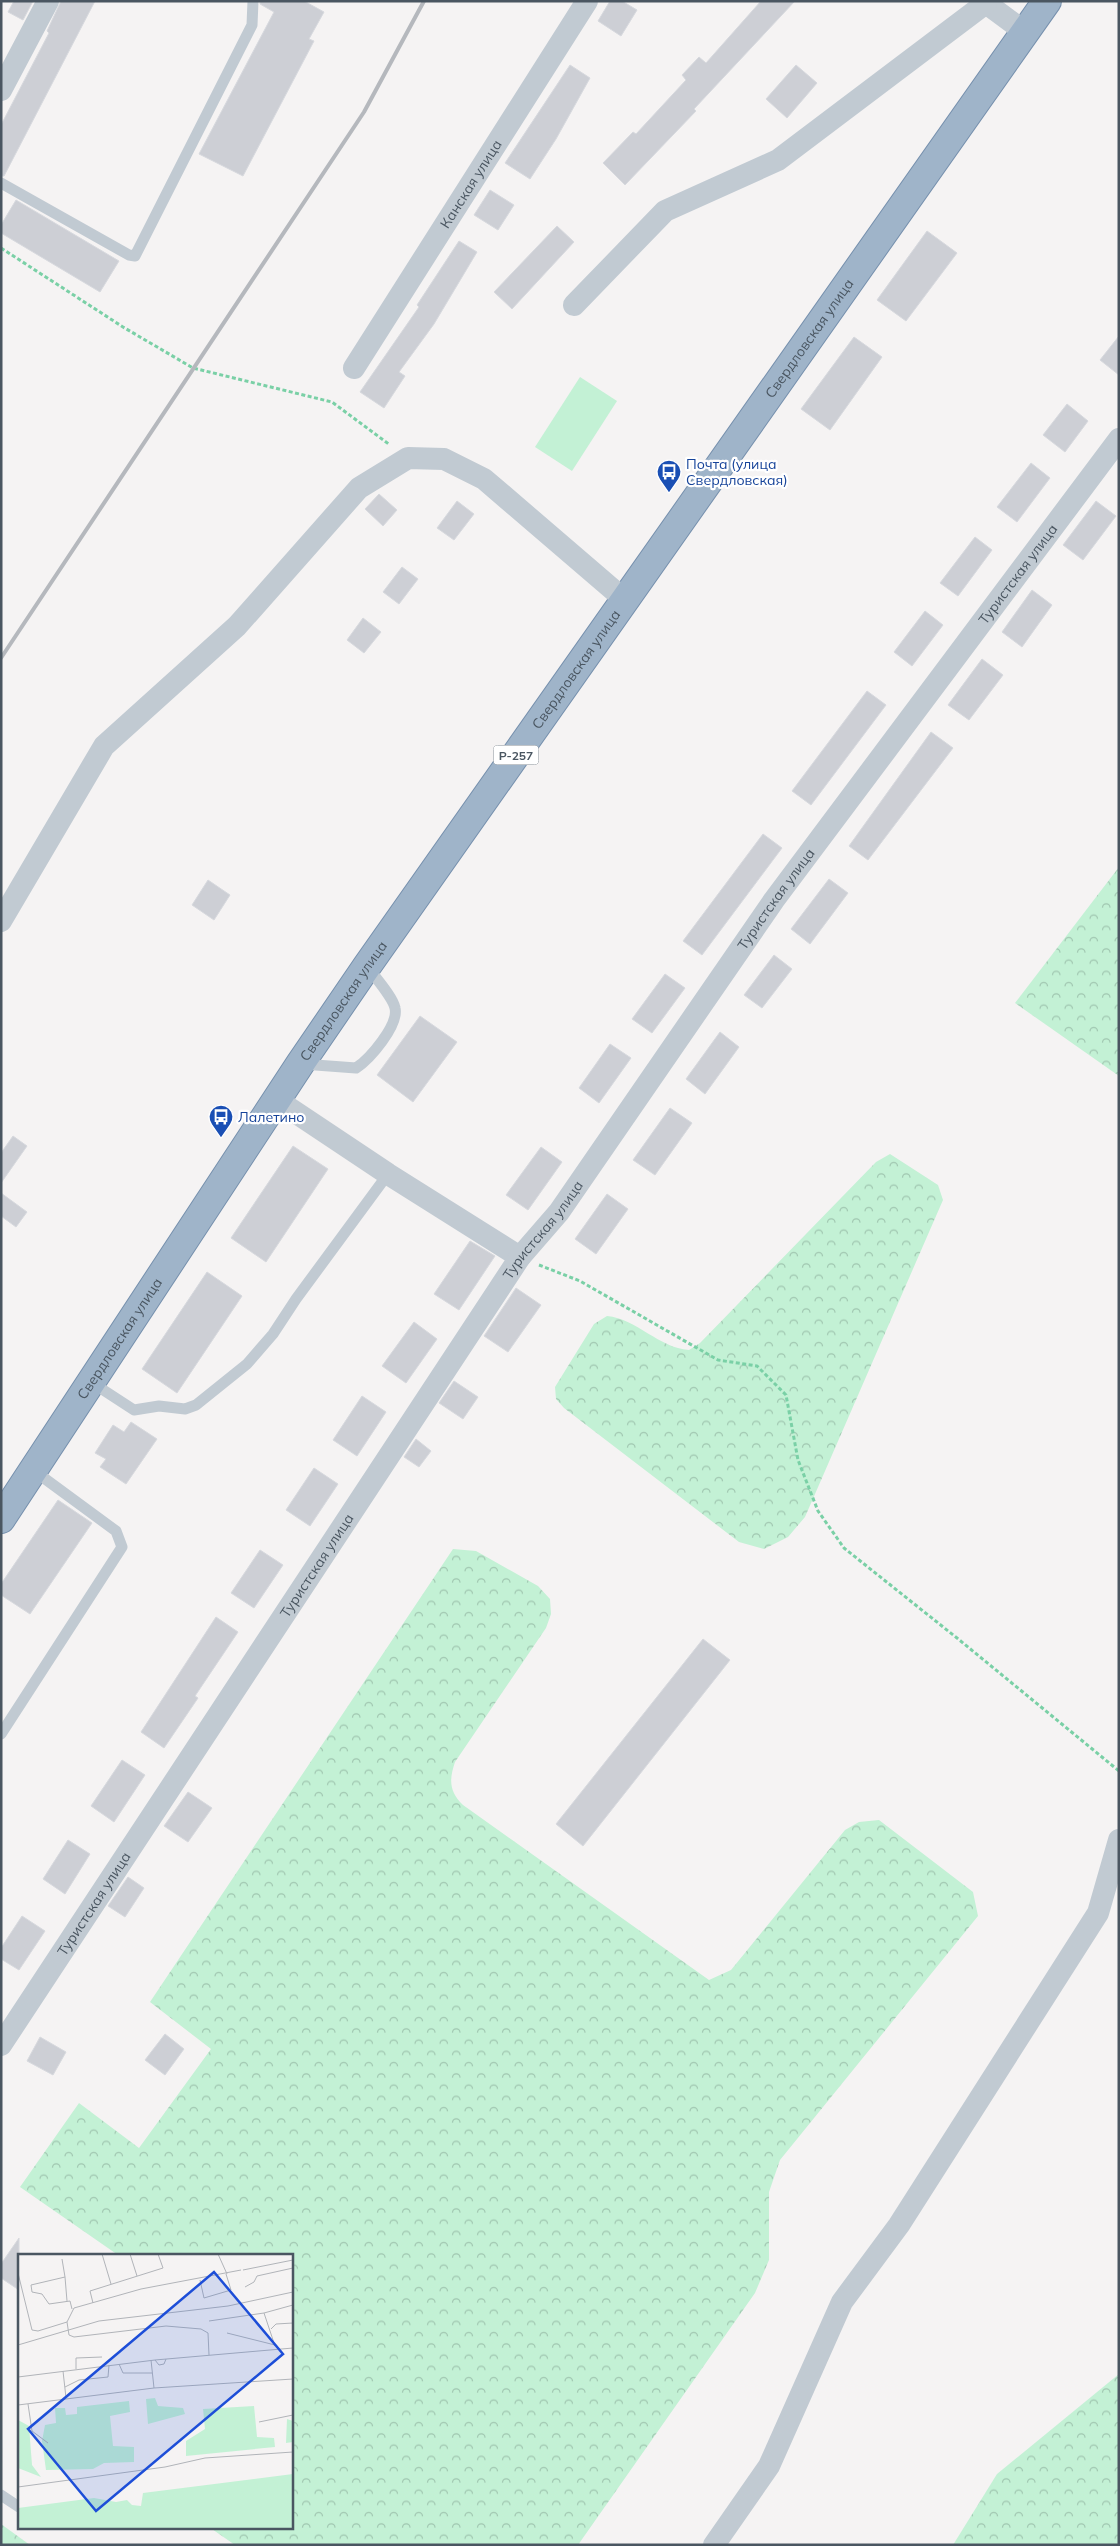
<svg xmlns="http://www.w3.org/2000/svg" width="1120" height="2546" font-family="Mulish,sans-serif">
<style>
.forest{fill:url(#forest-crowns)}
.garden{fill:#c3f1d5}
.building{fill:#cdcfd5;stroke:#d7d9de}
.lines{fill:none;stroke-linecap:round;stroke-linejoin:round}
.trunk-casing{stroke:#7690ad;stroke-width:30}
.path{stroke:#7ad0a6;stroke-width:3;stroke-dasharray:4 2.5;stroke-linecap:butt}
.service{stroke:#c1cad2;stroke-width:11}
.minor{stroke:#c1cad2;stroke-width:22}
.trunk{stroke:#9fb4c9;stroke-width:28}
.rail{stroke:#b5b8bd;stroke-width:4}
.labels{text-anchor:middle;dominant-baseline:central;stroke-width:4.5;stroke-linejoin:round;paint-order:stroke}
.shield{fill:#fff;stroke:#808990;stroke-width:1}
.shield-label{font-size:12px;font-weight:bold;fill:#4a5661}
.street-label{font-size:14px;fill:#4a5661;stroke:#fff}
.transit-label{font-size:14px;fill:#164399;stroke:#fff;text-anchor:start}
.inset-road{fill:none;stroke:#b1b4b9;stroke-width:1}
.view{fill:#1d4ed8;fill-opacity:0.15;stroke:#1d4ed8;stroke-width:2.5}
.inset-edge{fill:none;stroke:#4a5661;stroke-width:2.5}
</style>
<defs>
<pattern id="forest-crowns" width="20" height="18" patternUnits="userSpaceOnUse" patternTransform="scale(1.25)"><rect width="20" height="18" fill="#c3f1d5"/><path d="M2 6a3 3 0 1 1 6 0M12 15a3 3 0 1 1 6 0" fill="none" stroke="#a0c6b0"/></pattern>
</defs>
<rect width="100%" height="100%" fill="#f5f3f3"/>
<g class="forest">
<polygon points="1119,867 1119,1076 1015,1003"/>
<path d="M890 1154 938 1185 943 1200 805 1517 788 1537 764 1549 739 1542 564 1408 556 1399 555 1387 594 1324 607 1316C637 1319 659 1348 689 1350L700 1343 876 1162Z"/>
<path d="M453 1549 476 1551 538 1586 550 1599 551 1614 546 1628 455 1762C449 1780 449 1791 463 1805L709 1980 731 1970 845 1830 859 1822 879 1820 973 1892 978 1916 780 2160 769 2192V2260L755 2293 578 2545H235L209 2527H291V2255H118L20 2187 79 2103 139 2148 211 2049 150 2002Z"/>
<polygon points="1119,2374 1119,2545 953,2545 997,2474"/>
<polygon points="1,2524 30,2545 1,2545"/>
</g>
<polygon class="garden" points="580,377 617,401 572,471 535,447"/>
<g class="building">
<polygon points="14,1 33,1 23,20 8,12"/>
<polygon points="61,1 95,1 4,176 1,176 1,125 49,33 47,31"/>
<polygon points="260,1 304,1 324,12 309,39 314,41 243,176 199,154 274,12 260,4"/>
<polygon points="610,1 622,1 637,10 621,36 598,21"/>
<polygon points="761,1 795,1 694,109 696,111 625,185 603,163 633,132 636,134 686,80 682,75 699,57 706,63"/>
<polygon points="570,65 590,78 556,139 530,179 505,163"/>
<polygon points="796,65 817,83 787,118 766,99"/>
<polygon points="490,190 514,205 498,230 474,215"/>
<polygon points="16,200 119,261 100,292 1,233 1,225"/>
<polygon points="557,226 574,242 512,309 494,292"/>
<polygon points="927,231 957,253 906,321 877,300"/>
<polygon points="459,241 477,252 434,324 399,372 405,376 384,408 360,392 419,307 417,305"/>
<polygon points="1119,336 1119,375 1100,360"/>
<polygon points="854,337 882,357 830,430 801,409"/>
<polygon points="1067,404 1088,421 1065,452 1043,435"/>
<polygon points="1031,463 1050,478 1017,522 997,507"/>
<polygon points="379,494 397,510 383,526 365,509"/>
<polygon points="457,501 474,514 454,540 437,528"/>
<polygon points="1096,501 1116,516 1083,560 1063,545"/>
<polygon points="975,537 992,550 958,596 940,583"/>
<polygon points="402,567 418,579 399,604 383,592"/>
<polygon points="1032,590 1052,605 1022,647 1002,632"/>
<polygon points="925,611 943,625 912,666 894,652"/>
<polygon points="363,618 381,632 364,653 347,640"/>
<polygon points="982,659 1003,675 969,720 948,705"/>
<polygon points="867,691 886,705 811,805 792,791"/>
<polygon points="931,732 953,748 868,860 849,846"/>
<polygon points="763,834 782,848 702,955 683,941"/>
<polygon points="829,879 848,893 810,944 791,929"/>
<polygon points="208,880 230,895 214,920 192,905"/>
<polygon points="774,955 792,969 762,1008 744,995"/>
<polygon points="665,974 685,988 652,1033 632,1019"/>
<polygon points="420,1016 457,1042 413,1102 377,1075"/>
<polygon points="720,1032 739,1047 705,1094 686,1079"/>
<polygon points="610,1044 631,1058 599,1103 579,1088"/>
<polygon points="670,1108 692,1123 655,1175 633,1160"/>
<polygon points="13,1136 27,1146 1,1183 1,1153"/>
<polygon points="293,1146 328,1169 266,1262 231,1238"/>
<polygon points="541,1147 562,1162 528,1210 506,1195"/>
<polygon points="1,1193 27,1212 16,1227 1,1216"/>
<polygon points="607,1194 628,1209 596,1254 575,1239"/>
<polygon points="470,1241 495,1256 459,1310 434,1294"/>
<polygon points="207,1272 242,1296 177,1393 142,1369"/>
<polygon points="516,1288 541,1305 508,1352 484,1336"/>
<polygon points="414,1322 437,1339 406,1383 382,1366"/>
<polygon points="454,1381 478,1397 463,1419 439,1403"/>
<polygon points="362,1396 386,1412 357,1456 333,1440"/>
<polygon points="131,1422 157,1439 126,1484 100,1467 106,1459 95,1453 113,1425 124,1432"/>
<polygon points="416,1439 431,1451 419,1467 404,1457"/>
<polygon points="314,1468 338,1484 310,1526 286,1510"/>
<polygon points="58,1500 92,1523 30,1614 1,1595 1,1584"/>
<polygon points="260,1550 283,1565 254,1608 231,1593"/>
<polygon points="216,1617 238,1632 195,1696 198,1698 164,1748 141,1732"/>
<polygon points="703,1639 730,1660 583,1846 556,1824"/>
<polygon points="122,1760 145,1775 114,1822 91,1806"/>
<polygon points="188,1792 212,1808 188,1842 164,1826"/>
<polygon points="68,1840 90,1854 65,1894 43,1879"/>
<polygon points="128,1877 144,1888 125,1917 108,1906"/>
<polygon points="22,1916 45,1931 19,1970 1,1959 1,1948"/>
<polygon points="165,2034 184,2049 165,2075 145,2060"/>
<polygon points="40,2037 66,2052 53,2075 27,2061"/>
<polygon points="19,2238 19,2290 1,2278 1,2264"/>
</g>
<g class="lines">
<defs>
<g id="trunk">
<path id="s3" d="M1 1519 300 1064 367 966 1047 1"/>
</g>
</defs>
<use href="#trunk" class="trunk-casing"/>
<g class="path">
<polyline points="1,248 123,327 193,368 332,402 390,445"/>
<polyline points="539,1265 580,1281 718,1360 757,1366 786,1395 798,1460 818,1511 844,1548 957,1638 1119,1771"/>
</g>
<g class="service">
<polyline points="1,183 129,255 135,256 252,25 253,1"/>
<path d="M302 1064 356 1068C370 1059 399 1025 395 1008 393 997 374 976 367 966"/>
<polyline points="91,1382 134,1410 159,1406 185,1409 196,1405 247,1364 273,1334 296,1299 388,1174"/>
<polyline points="1,1734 122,1547 116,1531 33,1470"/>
<polyline points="1,2495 19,2507"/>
</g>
<g class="minor">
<polyline points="983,1 1025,32"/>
<polyline points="1,90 48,1"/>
<polyline points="574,305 665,211 778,160 986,3"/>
<path id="s1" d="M354 368 587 1"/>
<polyline points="1,921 104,746 237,626 359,488 408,458 444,459 484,479 625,600"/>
<polyline points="277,1100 388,1174 520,1257"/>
<path id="s2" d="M1 2045 520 1257 559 1212 774 900 1119 439"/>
<polyline points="714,2545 769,2466 842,2302 899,2225 1098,1913 1119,1840"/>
</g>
<use href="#trunk" class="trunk"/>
<polyline class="rail" points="1,658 364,112 424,1"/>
</g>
<defs>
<symbol id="bus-pin" viewBox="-11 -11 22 30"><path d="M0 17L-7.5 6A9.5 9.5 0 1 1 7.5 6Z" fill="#1a4fb4" stroke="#fff"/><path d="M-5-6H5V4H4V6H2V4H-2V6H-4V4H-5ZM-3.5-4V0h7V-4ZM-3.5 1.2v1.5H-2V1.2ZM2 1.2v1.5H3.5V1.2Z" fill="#fff"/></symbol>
</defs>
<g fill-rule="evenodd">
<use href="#bus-pin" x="655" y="458" width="28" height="38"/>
<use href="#bus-pin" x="207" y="1103" width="28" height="38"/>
</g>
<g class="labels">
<rect class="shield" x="493.5" y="745.5" width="45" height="19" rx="4"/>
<g class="shield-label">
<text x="516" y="755">Р-257</text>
</g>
<g class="street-label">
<text stroke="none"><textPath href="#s1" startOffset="218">Канская улица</textPath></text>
<text stroke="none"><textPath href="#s3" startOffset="1431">Свердловская улица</textPath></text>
<text stroke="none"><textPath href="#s2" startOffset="1789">Туристская улица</textPath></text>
<text stroke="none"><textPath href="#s3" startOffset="1026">Свердловская улица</textPath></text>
<text stroke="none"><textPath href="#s2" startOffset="1384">Туристская улица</textPath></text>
<text stroke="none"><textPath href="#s3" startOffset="621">Свердловская улица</textPath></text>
<text stroke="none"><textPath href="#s2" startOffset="979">Туристская улица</textPath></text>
<text stroke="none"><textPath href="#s3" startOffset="216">Свердловская улица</textPath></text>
<text stroke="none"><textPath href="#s2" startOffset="574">Туристская улица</textPath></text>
<text stroke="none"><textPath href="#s2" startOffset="169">Туристская улица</textPath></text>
</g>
<g class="transit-label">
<text x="686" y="464">Почта (улица<tspan x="686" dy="16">Свердловская)</tspan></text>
<text x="238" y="1117">Лалетино</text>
</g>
</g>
<g transform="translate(18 2254)">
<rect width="275" height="275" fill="#f5f3f3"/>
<path d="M137 144 140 152 165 154 167 160 130 170 128 145ZM111 147 112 158 92 162 95 192 116 193V208L86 209 75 215 28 216 24 187 27 171 38 169 37 154H47L48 161 59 160V153ZM236 152 239 183 256 184 257 193 168 202V187L187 175 185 155ZM269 165 275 167V188L268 189ZM0 166 11 172 14 211 23 223 0 214ZM275 220V275H0V254L76 244 98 248 109 246 114 251 123 252 125 239Z" fill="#c3f1d5"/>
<path class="inset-road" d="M84 0 93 30M112 0 119 22M200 0 209 20M44 5 47 23M225 16 275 6M0 19 14 76 20 77 49 68M182 26 186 44 213 36 208 20M227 33 236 28 239 22 275 14M49 47 47 23 13 31 14 38 24 40 31 50 52 47 54 55M75 49 72 37 145 14 140 0M246 59 257 92M191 67 246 59 275 51M253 75 258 70 275 69M209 79 257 91M0 91 81 67 210 52 275 38M191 101 190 79 183 75 148 72 56 83 51 81 49 68 56 54 123 35 223 16M133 106 136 134M137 106 141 111 146 110 148 105M101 110 105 119H134M58 115V104L84 103M45 117 48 144M0 123 137 106 275 94M47 133 61 126 90 123 91 111M10 150 14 177 30 189M0 151 136 134 275 125M241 168 275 161M0 233 147 213 187 204 275 198"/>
<path class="view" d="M196 18 265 100 78 257 10 175Z"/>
<rect width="275" height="275" class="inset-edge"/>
</g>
<rect width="1120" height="2546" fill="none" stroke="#4a5661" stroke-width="5"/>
</svg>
